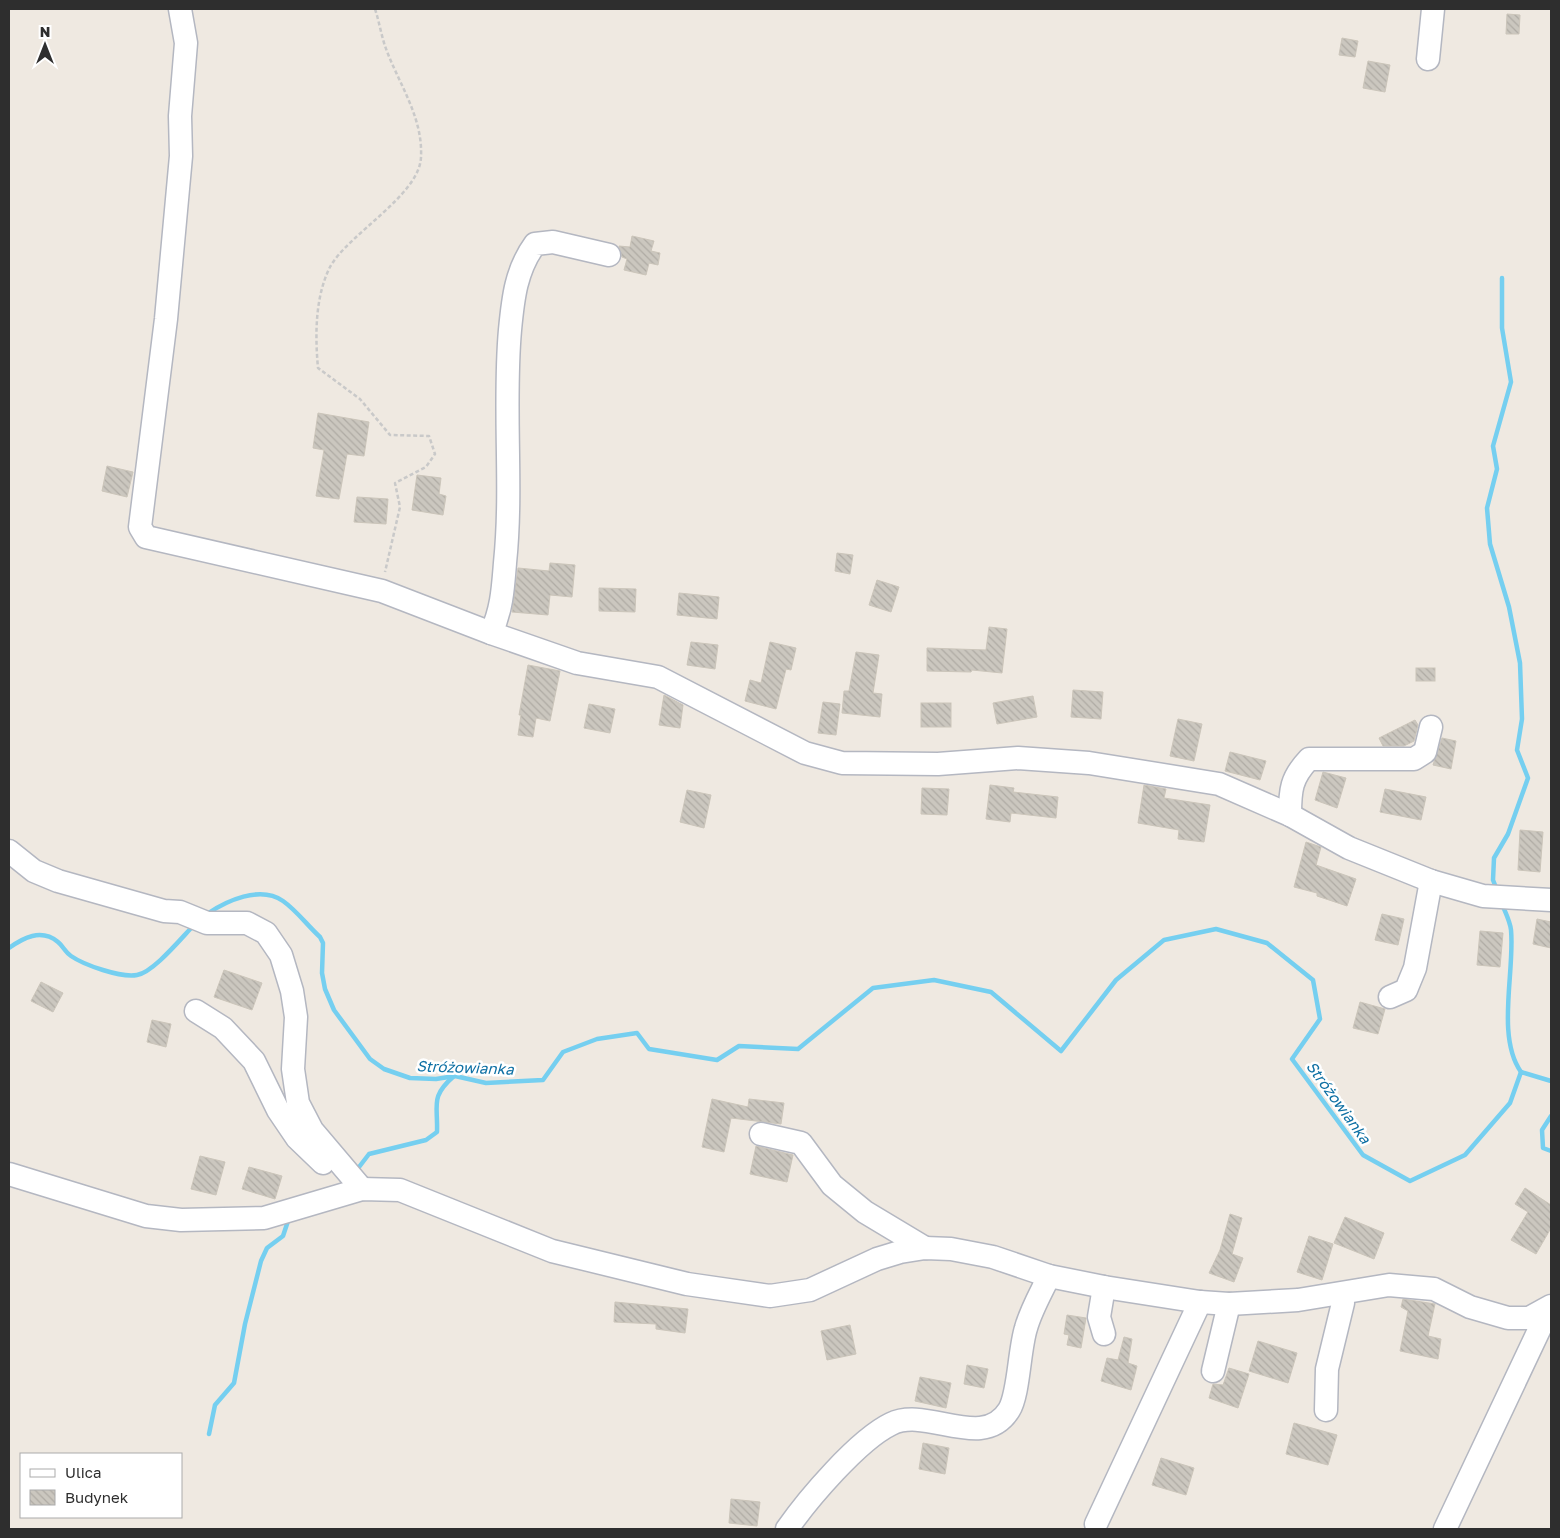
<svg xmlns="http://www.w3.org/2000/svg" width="1560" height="1538" font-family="'Golos Text',sans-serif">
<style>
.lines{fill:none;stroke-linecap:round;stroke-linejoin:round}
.stream{stroke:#75cff0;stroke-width:4.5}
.building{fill:url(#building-back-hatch);stroke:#cbc5ba}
.minor-casing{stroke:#b4b7c1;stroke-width:25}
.path{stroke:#c9c9c9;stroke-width:2.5;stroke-dasharray:4 2.5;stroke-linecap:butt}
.minor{stroke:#fff;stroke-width:22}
.labels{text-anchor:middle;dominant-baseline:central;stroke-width:5;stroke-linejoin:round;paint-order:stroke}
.water-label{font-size:15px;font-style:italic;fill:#0d6fa3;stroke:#fff}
</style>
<defs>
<pattern id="building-back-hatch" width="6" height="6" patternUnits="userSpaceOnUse" patternTransform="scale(1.25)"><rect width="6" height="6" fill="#cbc7bf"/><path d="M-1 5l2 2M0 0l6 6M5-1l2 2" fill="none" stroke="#afaba4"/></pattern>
</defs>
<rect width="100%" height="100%" fill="#efe9e1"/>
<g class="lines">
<g class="stream">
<polyline points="1497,890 1493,880 1494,858 1508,834 1528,778 1517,750 1522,719 1520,663 1509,607 1490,544 1487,508 1497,469 1493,446 1511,382 1502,328 1502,278"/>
<path d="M1502 904C1505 912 1510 921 1511 930 1515 971 1496 1037 1521 1072"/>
<path d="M207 914C226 901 260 885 283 901 296 910 308 926 320 937L323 943 322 973 325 989 334 1010 370 1059 384 1069 410 1078 436 1079 455 1076 486 1083 543 1080 563 1052 597 1039 637 1033 649 1049 717 1060 739 1046 798 1049 873 988 934 980 991 992 1061 1051 1116 980 1164 940 1216 929 1267 943 1313 980 1320 1019 1292 1059 1363 1155 1410 1181 1465 1155 1510 1103 1521 1072 1551 1081"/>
<path d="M9 948C23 938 41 928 58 942 63 946 65 952 71 956 84 965 121 978 137 975 154 972 182 937 195 924"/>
<polyline points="1551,1116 1542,1130 1543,1148 1551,1151"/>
<path d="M356 1171 369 1154 426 1140 437 1132C438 1104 430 1097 454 1076"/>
<polyline points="209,1434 215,1405 234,1383 245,1324 261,1261 267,1248 283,1236 288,1221"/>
</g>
</g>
<g class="building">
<polygon points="1507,14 1520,15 1519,34 1506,34"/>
<polygon points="1342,38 1358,41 1355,57 1339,55"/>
<polygon points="1368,61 1390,65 1385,92 1363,88"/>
<polygon points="632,236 654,241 651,251 660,253 658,265 649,263 646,275 624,270 627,259 622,257 619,246 630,247"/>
<polygon points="318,413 369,422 364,456 347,454 339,499 316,496 324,450 313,448"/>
<polygon points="107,466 133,472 127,497 102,491"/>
<polygon points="417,475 441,478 439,494 446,496 443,515 412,510"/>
<polygon points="357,497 388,499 386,524 354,522"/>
<polygon points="837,553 853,555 850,574 835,571"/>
<polygon points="550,563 575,565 572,597 550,595 548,615 512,612 518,568 549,571"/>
<polygon points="877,580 899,587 891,612 869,605"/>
<polygon points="599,588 636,589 635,612 599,611"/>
<polygon points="679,593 719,597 717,619 677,615"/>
<polygon points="989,627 1007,629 1002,673 972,670 971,672 927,671 927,648 986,650"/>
<polygon points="691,642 718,645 715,669 687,665"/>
<polygon points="770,642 796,648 791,670 786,669 776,709 745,701 750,680 761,683"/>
<polygon points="856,652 879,655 873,693 882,694 880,717 842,713 844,691 849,691"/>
<polygon points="528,665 560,671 550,721 536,718 533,737 518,735 521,715 519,715"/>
<rect x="1416" y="668" width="19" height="13"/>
<polygon points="1073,690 1103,692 1101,719 1071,717"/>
<polygon points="664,695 683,705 680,728 659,725"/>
<polygon points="1033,696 1037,717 997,724 993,703"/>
<polygon points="823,702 840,704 836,735 818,733"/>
<rect x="921" y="703" width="30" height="24"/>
<polygon points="589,704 615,709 610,733 584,728"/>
<polygon points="1178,719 1202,724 1194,761 1170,756"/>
<polygon points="1415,720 1418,725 1414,741 1404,746 1383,746 1379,738"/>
<polygon points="1442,738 1456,741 1451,769 1433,765"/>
<polygon points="1230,752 1266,761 1260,780 1225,771"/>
<polygon points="1323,772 1346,778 1337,808 1315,800"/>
<polygon points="990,785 1014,788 1013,792 1058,797 1056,818 1011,813 1010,822 986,819"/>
<polygon points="1144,785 1166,789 1164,798 1210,805 1204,842 1178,839 1179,830 1138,823"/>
<polygon points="922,788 949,789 947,815 921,814"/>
<polygon points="1385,789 1426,797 1421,820 1380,812"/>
<polygon points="687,790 711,795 704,828 680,822"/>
<polygon points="1520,830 1543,832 1540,872 1518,870"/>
<polygon points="1306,842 1321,847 1316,865 1356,879 1347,906 1317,896 1317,893 1294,887"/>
<polygon points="1382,914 1404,919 1398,945 1375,940"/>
<polygon points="1537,919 1551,922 1551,948 1533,944"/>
<polygon points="1480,931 1503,933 1500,967 1477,965"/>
<polygon points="224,970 262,983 252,1010 214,997"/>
<polygon points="41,982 63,993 53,1012 31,1001"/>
<polygon points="1360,1002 1385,1009 1378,1034 1353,1028"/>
<polygon points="152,1020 171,1024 166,1047 147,1042"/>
<polygon points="712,1099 748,1107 749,1099 784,1103 781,1124 731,1118 724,1152 702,1147"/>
<polygon points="756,1146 793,1155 787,1182 750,1174"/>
<polygon points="200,1156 225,1162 216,1195 191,1189"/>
<polygon points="249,1167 282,1176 275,1199 242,1189"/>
<polygon points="1525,1188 1551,1205 1551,1228 1536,1254 1511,1240 1528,1212 1515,1204"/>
<polygon points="1230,1214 1242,1218 1232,1254 1243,1258 1234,1282 1209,1273 1220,1250"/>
<polygon points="1345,1217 1384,1233 1374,1259 1334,1243"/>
<polygon points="1309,1236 1333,1244 1322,1280 1297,1272"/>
<polygon points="1403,1299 1435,1304 1428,1336 1441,1339 1438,1359 1400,1351 1408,1311 1401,1307"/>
<polygon points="615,1302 688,1309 685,1333 656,1329 656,1324 614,1322"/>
<polygon points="1067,1315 1086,1318 1081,1348 1067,1345 1069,1335 1064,1334"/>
<polygon points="850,1325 856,1354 827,1360 821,1331"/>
<polygon points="1124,1337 1132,1339 1128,1363 1137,1366 1131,1390 1101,1381 1107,1358 1118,1360"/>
<polygon points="1258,1341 1297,1353 1288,1383 1249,1371"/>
<polygon points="967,1365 988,1369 984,1388 964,1384"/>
<polygon points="1229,1368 1249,1374 1238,1408 1209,1398 1213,1384 1223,1385"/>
<polygon points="920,1377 951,1383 946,1408 915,1401"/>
<polygon points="1294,1423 1337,1435 1328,1465 1286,1454"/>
<polygon points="923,1443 949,1448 945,1474 919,1469"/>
<polygon points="1161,1458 1194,1468 1186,1495 1152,1485"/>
<polygon points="731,1499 760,1502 757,1526 729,1523"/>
</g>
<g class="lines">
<defs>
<g id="minor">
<polyline points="180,9 186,43 180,116 181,156 166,319 140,527 146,537 382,591 491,633 577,663 658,677 805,753 842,763 938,764 1018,758 1089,763 1219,784 1290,815 1349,848 1431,881 1483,896 1551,900"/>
<polyline points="1428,59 1433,9"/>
<path d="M491 633C502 609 503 588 505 563 513 485 503 408 510 330 513 298 516 270 535 244L553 242 609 255"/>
<path d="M1290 815C1290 790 1291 778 1309 759H1414L1425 752 1431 727"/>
<polyline points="9,851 34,871 58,881 164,911 180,912 207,923 247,923 266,933 281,955 292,991 296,1017 293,1069 298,1103 312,1130 362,1189"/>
<polyline points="1390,997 1406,990 1415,968 1431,881"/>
<polyline points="196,1011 223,1028 254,1061 278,1110 297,1138 323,1163"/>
<polyline points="761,1134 801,1143 832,1185 865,1212 925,1248"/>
<polyline points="9,1174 146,1216 181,1220 264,1218 362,1189 400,1190 552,1251 687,1284 770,1296 810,1290 877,1259 900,1252 925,1248 951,1249 993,1257 1049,1276 1104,1287 1200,1302 1229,1304 1298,1300 1389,1285 1434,1289 1470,1307 1508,1318 1529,1318 1551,1306"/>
<polyline points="1104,1287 1099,1317 1104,1334"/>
<polyline points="1213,1371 1229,1304"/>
<polyline points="1326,1410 1327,1369 1343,1303 1342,1294"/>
<polyline points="1096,1524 1200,1302"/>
<path d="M787 1529C808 1499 858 1440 891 1424 927 1406 983 1452 1009 1410 1019 1394 1019 1350 1026 1328 1031 1310 1041 1293 1049 1276"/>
<polyline points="1445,1529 1549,1309"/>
</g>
</defs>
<use href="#minor" class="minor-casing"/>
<path class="path" d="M375 9C379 21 381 34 385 46 398 83 423 116 421 157 420 195 347 235 330 267 315 297 315 335 318 368L360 399 390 435 429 436 435 454 426 467 395 483 400 507 385 572"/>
<use href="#minor" class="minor"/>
</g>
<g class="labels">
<g class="water-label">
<text transform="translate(465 1067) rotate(2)">Stróżowianka</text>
<text transform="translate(1339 1102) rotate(54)">Stróżowianka</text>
</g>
</g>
<rect width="1560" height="1538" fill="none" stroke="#2e2e2e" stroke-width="20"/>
<rect x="20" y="1453" width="162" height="65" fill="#ffffff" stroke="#ababab"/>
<rect x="30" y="1469" width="25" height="8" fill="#ffffff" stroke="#ababab"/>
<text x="65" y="1478" font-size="15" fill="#2e2e2e">Ulica</text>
<rect x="30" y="1490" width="25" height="15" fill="url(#building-back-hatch)" stroke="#ababab"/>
<text x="65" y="1503" font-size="15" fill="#2e2e2e">Budynek</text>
<g transform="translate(45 45)" stroke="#ffffff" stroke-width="4" paint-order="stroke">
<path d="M0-4L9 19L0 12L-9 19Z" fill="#2e2e2e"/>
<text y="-8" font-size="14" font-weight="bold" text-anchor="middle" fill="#2e2e2e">N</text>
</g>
</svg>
